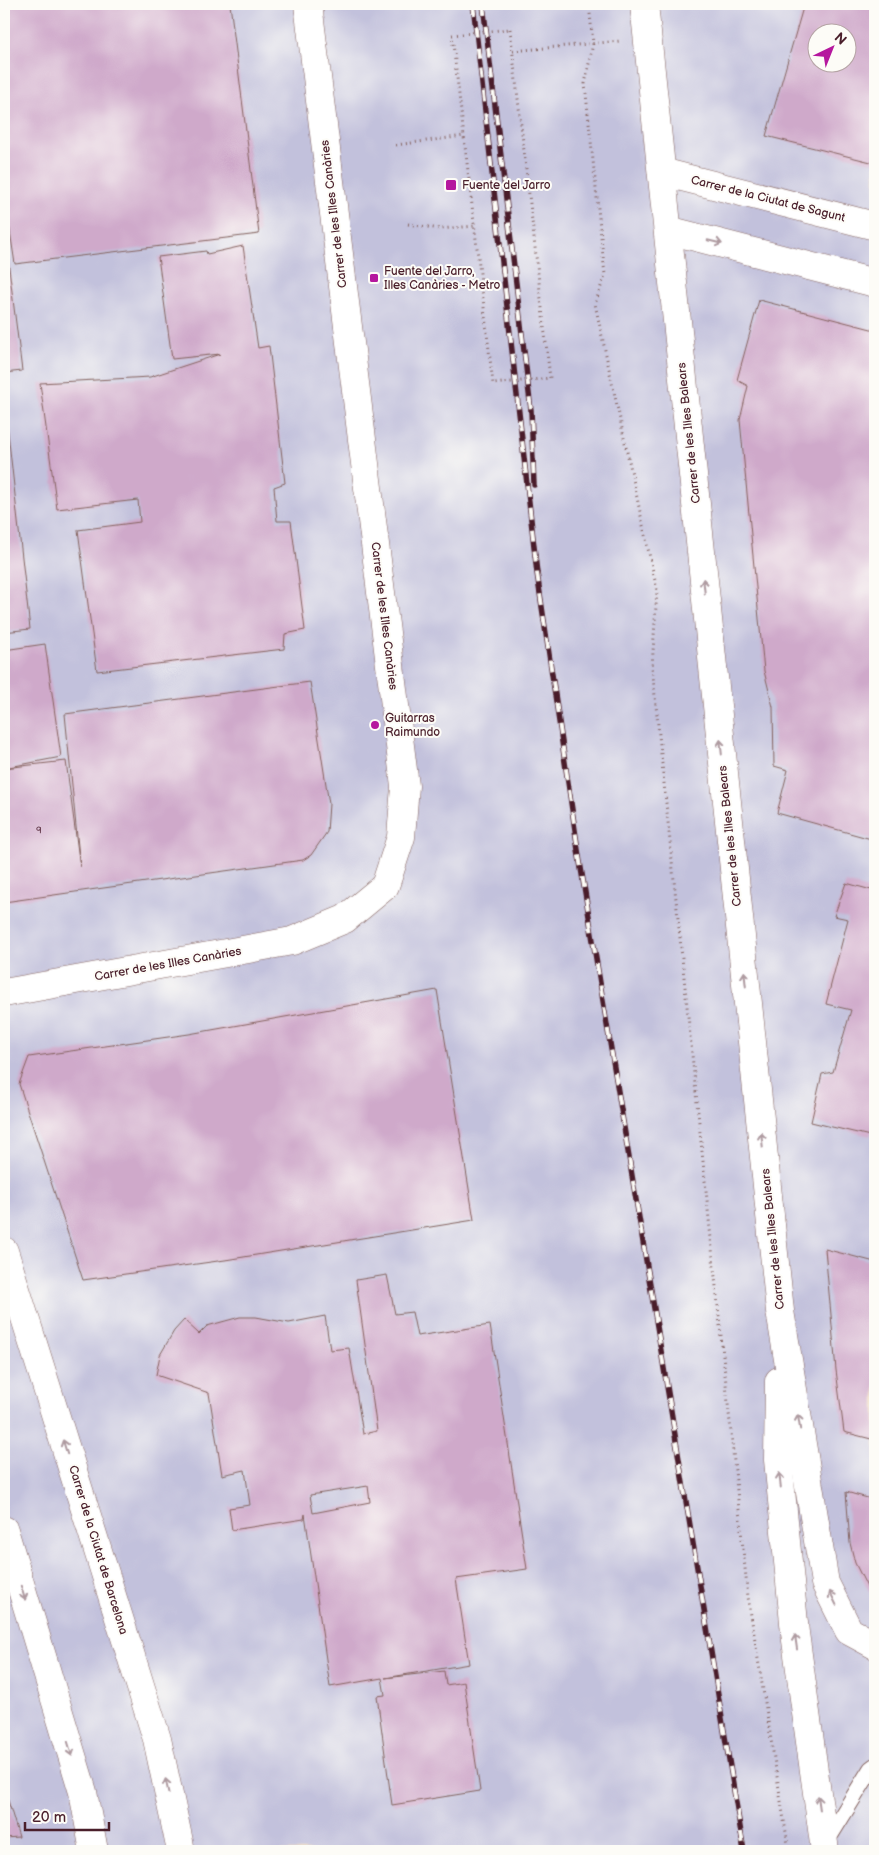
<svg xmlns="http://www.w3.org/2000/svg" width="879" height="1855" font-family="'Balsamiq Sans',sans-serif">
<style>
.industrial{fill:#c2c1dc;fill-rule:evenodd}
.building{fill:#cfa9ca;fill-rule:evenodd}
.lines{fill:none;stroke-linecap:round;stroke-linejoin:round}
.service-casing{stroke:#84625e;stroke-width:18}
.minor-casing{stroke:#84625e;stroke-width:29}
.path{stroke:#84625e;stroke-width:3;stroke-dasharray:1 4;stroke-linecap:butt}
.service{stroke:#fff;stroke-width:16}
.minor{stroke:#fff;stroke-width:28}
.rail-casing{stroke:#4a1f2b;stroke-width:5.5}
.rail{stroke:#fdfcf7;stroke-width:4;stroke-dasharray:11;stroke-linecap:butt}
.oneway{stroke:#ae9aa0}
.poi-dot{fill:#b5179e;stroke:#fdfcf7;stroke-width:2}
.labels{text-anchor:middle;dominant-baseline:central;stroke-width:4;stroke-linejoin:round;paint-order:stroke}
.number-label{font-size:10px;fill:#6b4253}
.poi-label{font-size:12px;fill:#4a1f2b;stroke:#fdfcf7;text-anchor:start}
.street-label{font-size:12px;fill:#4a1f2b;stroke:#fdfcf7}
</style>
<rect width="100%" height="100%" fill="#fdfcf7"/>
<filter id="ink" filterUnits="userSpaceOnUse"><feTurbulence type="fractalNoise" baseFrequency=".02" numOctaves="2"/><feDisplacementMap in="SourceGraphic" scale="10" xChannelSelector="R" yChannelSelector="G"/><feConvolveMatrix kernelMatrix="1 2 1 2 8 2 1 2 1" color-interpolation-filters="sRGB"/></filter>
<filter id="wash" filterUnits="userSpaceOnUse"><feTurbulence type="fractalNoise" baseFrequency=".0096" numOctaves="4" result="noise"/><feDisplacementMap in="SourceGraphic" scale="20" xChannelSelector="R" yChannelSelector="G"/><feGaussianBlur stdDeviation="1.12" result="paint"/><feColorMatrix in="noise" values="0 0 0 0 0 0 0 0 0 0 0 0 0 0 0 0 0 1.4 0 .05"/><feComposite in="paint" operator="in"/></filter>
<g filter="url(#wash)">
<rect width="100%" height="100%" fill="#f1ddbd"/>
<path class="industrial" d="M4 4H875V1851H4ZM816 32H846V62H816Z"/>
<g id="blocks">
<g class="building">
<polygon points="4,4 230,4 259,234 15,264 4,191"/>
<path d="M804 4H875V163L766 136ZM816 32H846V62H816Z"/>
<polygon points="4,228 22,371 4,373"/>
<polygon points="243,246 258,348 269,346 285,483 274,487 277,521 291,521 305,630 285,634 284,649 97,671 78,530 140,522 138,500 57,509 40,383 150,377 220,354 172,359 158,257 206,251 207,254"/>
<polygon points="759,300 875,330 875,840 777,813 788,770 774,766 773,707 764,671 740,420 748,386 737,380"/>
<polygon points="4,397 30,629 4,632"/>
<polygon points="45,644 61,757 4,768 4,650"/>
<polygon points="310,682 329,804 327,832 311,855 303,860 4,902 4,768 66,761 80,867 65,714"/>
<polygon points="846,883 875,891 875,1123 870,1136 811,1122 822,1074 833,1072 851,1010 826,1004 848,919 834,916"/>
<polygon points="437,990 474,1220 225,1260 83,1280 19,1084 29,1057 189,1034"/>
<polygon points="825,1249 875,1262 875,1440 844,1432 836,1370"/>
<path d="M387 1275 395 1314 412 1312 417 1336 490 1325 527 1569 456 1579 469 1664 385 1678 444 1671 446 1685 464 1682 480 1791 392 1805 377 1696 385 1695 382 1678 330 1687 305 1514 304 1519 232 1530 229 1508 250 1505 245 1470 222 1475 209 1393 156 1375 160 1355 174 1331 184 1320 199 1334 207 1326 240 1317H256L289 1323 325 1316 330 1350 349 1348 363 1434 377 1431 356 1280ZM368 1486 370 1502 313 1513 310 1495Z"/>
<polygon points="846,1492 875,1500 875,1597 869,1591 855,1563 850,1543"/>
<polygon points="4,1787 19,1837 4,1838"/>
</g>
</g>
</g>
<g filter="url(#ink)">
<use href="#blocks" fill-opacity="0" stroke="#84625e" stroke-width="1"/>
<g class="lines">
<defs>
<polyline id="service" points="824,1845 871,1769 875,1766"/>
<g id="minor">
<polyline points="644,4 780,1311 825,1583 849,1631 875,1645"/>
<polyline points="662,172 875,226"/>
<polyline points="668,230 875,283"/>
<polyline points="4,993 292,941 345,919 385,886 401,837 405,786 308,4"/>
<polyline points="4,1251 157,1739 181,1851"/>
<polyline points="779,1381 778,1460 795,1633 825,1851"/>
<polyline points="4,1530 83,1792 94,1851"/>
</g>
</defs>
<use href="#service" class="service-casing"/>
<use href="#minor" class="minor-casing"/>
<g class="path">
<polyline points="589,4 593,43 585,84 605,275 595,304 657,590 652,667 748,1597 789,1851"/>
<polygon points="510,29 550,378 493,384 452,35"/>
<polyline points="513,51 620,41"/>
<polyline points="396,145 464,136"/>
<polyline points="408,224 440,229 475,226"/>
</g>
<use href="#service" class="service"/>
<use href="#minor" class="minor"/>
<defs>
<g id="rail">
<polyline points="473,4 537,573 578,850 744,1851"/>
<polyline points="483,4 531,410 534,485"/>
</g>
</defs>
<use href="#rail" class="rail-casing"/>
<use href="#rail" class="rail"/>
</g>
<defs><path id="oneway-shaft" d="M-6 0H5M1.5-3L5.5 0L1.5 3" fill="none" stroke-width="1.6" stroke-linecap="round" stroke-linejoin="round" transform="scale(1.25)"/></defs>
<g class="oneway">
<use href="#oneway-shaft" transform="translate(715 242) rotate(14)"/>
<use href="#oneway-shaft" transform="translate(704 586) rotate(-96)"/>
<use href="#oneway-shaft" transform="translate(721 747) rotate(-96)"/>
<use href="#oneway-shaft" transform="translate(745 979) rotate(-96)"/>
<use href="#oneway-shaft" transform="translate(762 1140) rotate(-96)"/>
<use href="#oneway-shaft" transform="translate(799 1422) rotate(-99)"/>
<use href="#oneway-shaft" transform="translate(65 1447) rotate(-107)"/>
<use href="#oneway-shaft" transform="translate(780 1480) rotate(-96)"/>
<use href="#oneway-shaft" transform="translate(23 1593) rotate(73)"/>
<use href="#oneway-shaft" transform="translate(833 1598) rotate(-116)"/>
<use href="#oneway-shaft" transform="translate(796 1642) rotate(-98)"/>
<use href="#oneway-shaft" transform="translate(70 1749) rotate(73)"/>
<use href="#oneway-shaft" transform="translate(167 1786) rotate(-102)"/>
<use href="#oneway-shaft" transform="translate(819 1803) rotate(-98)"/>
</g>
</g>
<g class="poi-dot">
<rect x="445" y="179" width="12" height="12" rx="2.5"/>
<rect x="369" y="273" width="10" height="10" rx="2.5"/>
<circle cx="375" cy="725" r="5"/>
</g>
<g class="labels">
<g class="number-label">
<text x="39" y="830">9</text>
</g>
<g class="poi-label">
<text x="462" y="185">Fuente del Jarro</text>
<text x="384" y="271">Fuente del Jarro,<tspan x="384" dy="14">Illes Canàries - Metro</tspan></text>
<text x="385" y="718">Guitarras<tspan x="385" dy="14">Raimundo</tspan></text>
</g>
<g class="street-label">
<text transform="translate(768 199) rotate(14)">Carrer de la Ciutat de Sagunt</text>
<text transform="translate(334 214) rotate(-97)">Carrer de les Illes Canàries</text>
<text transform="translate(689 433) rotate(-96)">Carrer de les Illes Balears</text>
<text transform="translate(384 616) rotate(83)">Carrer de les Illes Canàries</text>
<text transform="translate(730 836) rotate(-96)">Carrer de les Illes Balears</text>
<text transform="translate(168 964) rotate(-10)">Carrer de les Illes Canàries</text>
<text transform="translate(773 1239) rotate(-96)">Carrer de les Illes Balears</text>
<text transform="translate(98 1550) rotate(73)">Carrer de la Ciutat de Barcelona</text>
</g>
</g>
<rect width="879" height="1855" fill="none" stroke="#fdfcf7" stroke-width="20"/>
<g transform="translate(832 48) rotate(43)"><circle r="24" fill="#fdfcf7" stroke="#b5a4a5"/>
<path d="M0-4L9 19L0 12L-9 19Z" fill="#b5179e"/>
<text y="-8" font-size="14" font-weight="bold" text-anchor="middle" fill="#4a1f2b">N</text>
</g>
<path d="M25 1822v8h84v-8" fill="none" stroke="#4a1f2b" stroke-width="2.5"/>
<text x="32" y="1822" font-size="15" fill="#4a1f2b" stroke="#fdfcf7" stroke-width="4" paint-order="stroke">20 m</text>
</svg>
